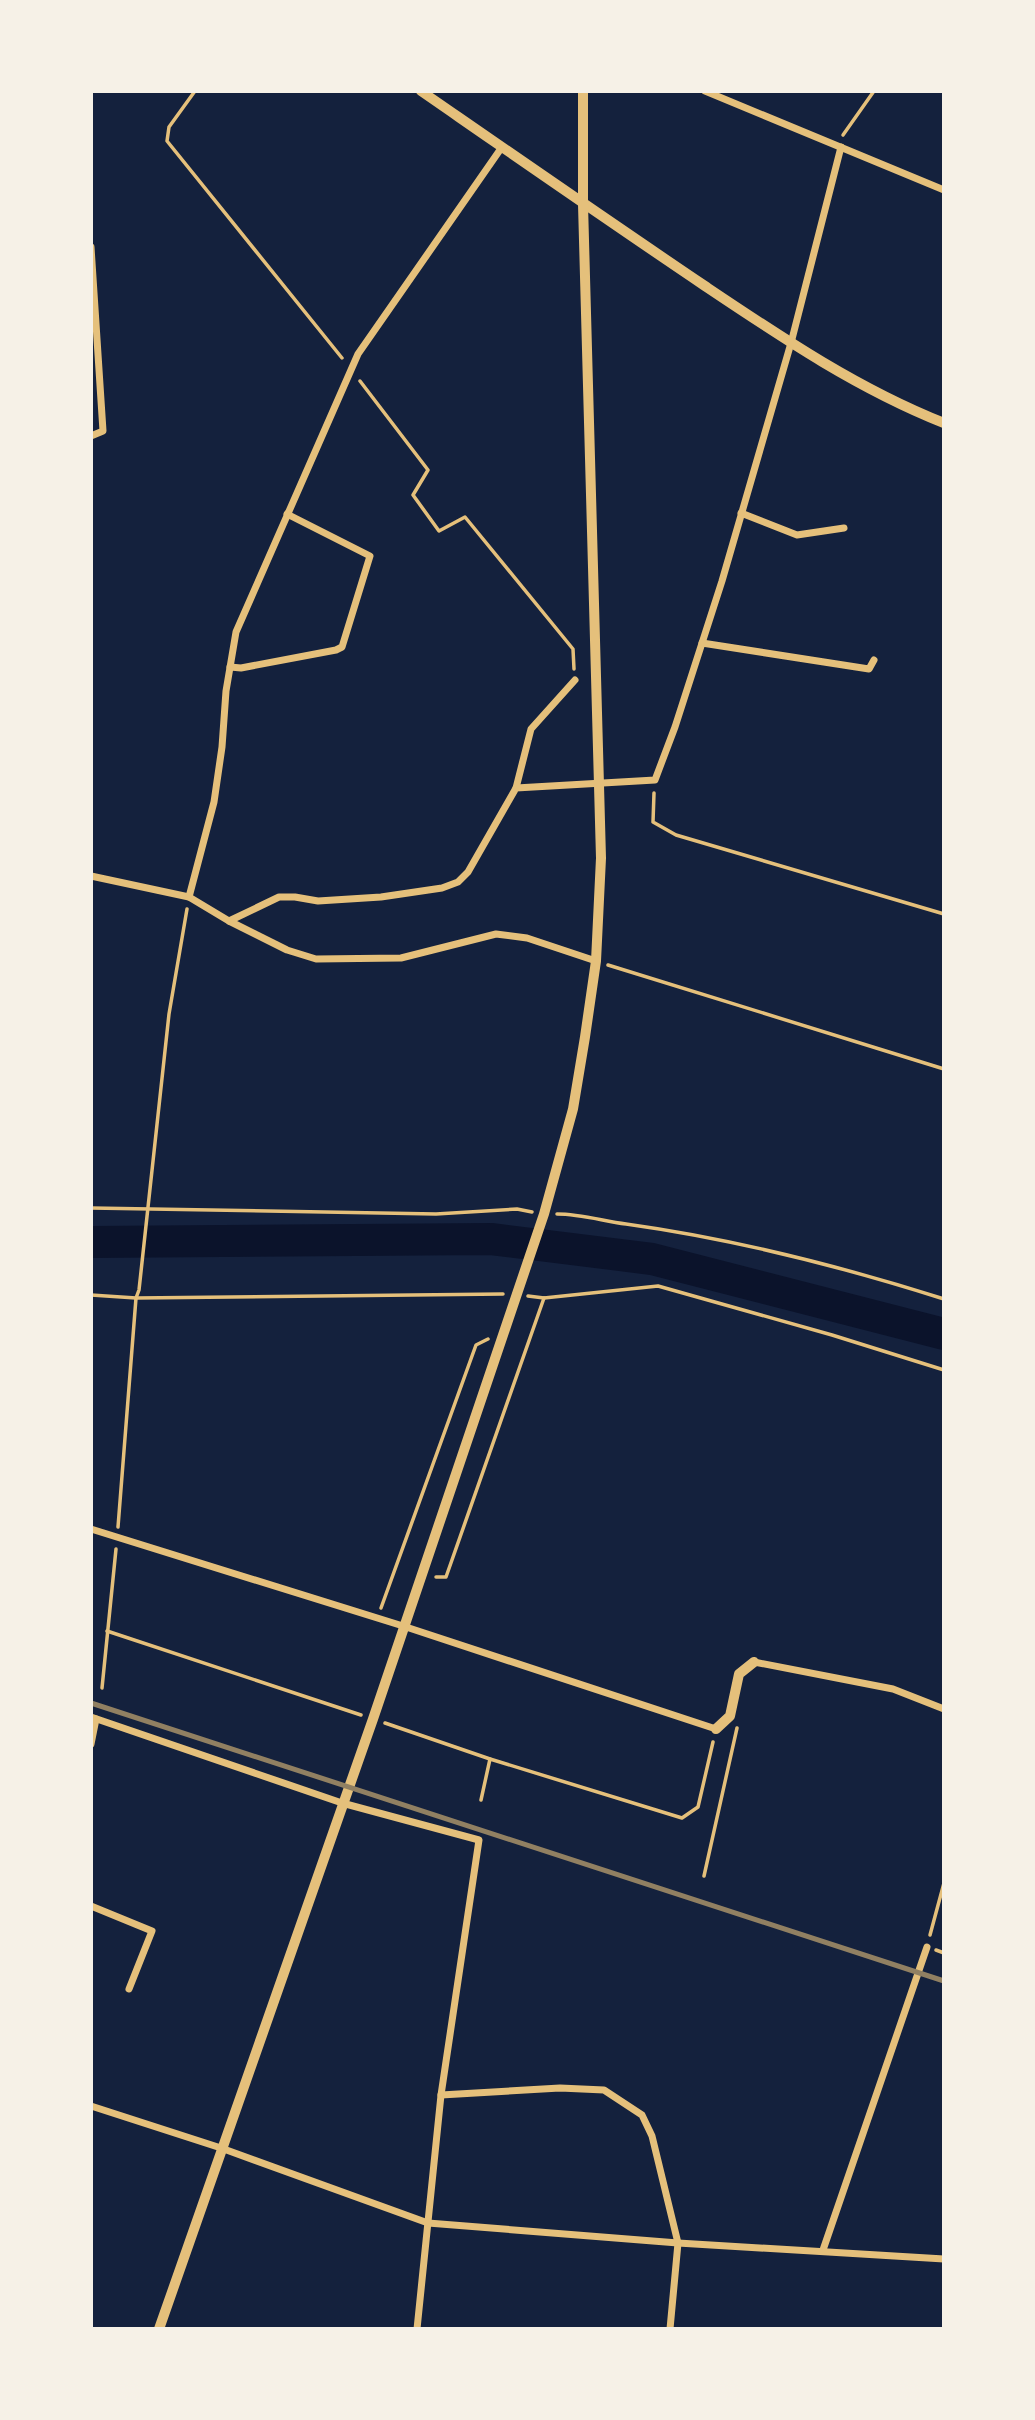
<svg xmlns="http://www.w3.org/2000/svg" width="1035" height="2420" font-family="'DejaVu Sans',sans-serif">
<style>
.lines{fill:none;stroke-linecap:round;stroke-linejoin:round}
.river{stroke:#0b132b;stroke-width:32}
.path{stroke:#e5c07b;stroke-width:3.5}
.minor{stroke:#e5c07b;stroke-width:7}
.tertiary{stroke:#e5c07b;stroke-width:10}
.rail{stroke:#918062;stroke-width:5}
</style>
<rect width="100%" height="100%" fill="#14213d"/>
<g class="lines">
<polyline class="river" points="91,1242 491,1239 652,1259 944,1334"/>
<g class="path">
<polyline points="195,91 169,127 167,141 342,358"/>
<polyline points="843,135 874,91"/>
<polyline points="360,381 428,470 413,495 439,531 465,517 573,649 574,669"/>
<polyline points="654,793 653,822 676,835 944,914"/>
<polyline points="608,965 944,1069"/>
<polyline points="91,1208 436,1214 517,1209 532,1212"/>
<path d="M557 1214C581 1214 603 1221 626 1224 734 1239 840 1266 944 1299"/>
<polyline points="91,1295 136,1298 503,1294"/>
<polyline points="528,1296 544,1298 658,1286 832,1335 944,1370"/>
<polyline points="118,1527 136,1298 139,1290 169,1014 187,909"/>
<polyline points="436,1577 446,1577 544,1298"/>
<polyline points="381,1608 476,1345 488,1339"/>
<polyline points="107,1631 361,1715"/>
<polyline points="102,1688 116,1549"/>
<polyline points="385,1723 490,1759 682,1818 698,1807 713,1742"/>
<polyline points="481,1800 490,1759"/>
<polyline points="704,1876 737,1728"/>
<polyline points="930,1935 944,1883"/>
<polyline points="936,1950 944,1953"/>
</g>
<g class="minor">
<polyline points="705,91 944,190"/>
<polyline points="91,247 103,431 91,436"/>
<polyline points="741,513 797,535 844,528"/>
<polyline points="702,643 869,669 874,660"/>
<polyline points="230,667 241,668 336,650 342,647 370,556 287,514"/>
<polyline points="516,788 531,729 575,680"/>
<polyline points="91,876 189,897 229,921 287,950 316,959 401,958 496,934 527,938 596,961"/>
<polyline points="189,897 214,802 222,747 226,691 236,632 358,354 502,147"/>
<polyline points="229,921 279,897 295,897 318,901 381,897 442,888 458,882 468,872 516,788 655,780 675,727 722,581 791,343 841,147"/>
<polyline points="91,1529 403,1626 716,1729"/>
<polyline points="754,1662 893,1689 944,1709"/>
<polyline points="91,1717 342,1803 479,1840 441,2095 417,2329"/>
<polyline points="91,1744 96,1719"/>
<polyline points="91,1906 152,1931 129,1989"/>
<polyline points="441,2095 560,2088 604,2090 642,2115 652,2136 678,2243 670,2329"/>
<polyline points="91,2106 221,2148 428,2223 678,2243 944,2259"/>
<polyline points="823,2250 927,1947"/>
</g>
<g class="tertiary">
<path d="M421 91C515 156 610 222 705 286 781 337 858 389 944 423"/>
<polyline points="716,1729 730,1716 739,1674 754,1662"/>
<polyline points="159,2329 373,1719 544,1214 573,1109 585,1037 596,961 601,858 583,204 583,91"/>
</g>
<polyline class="rail" points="91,1703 944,1981"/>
</g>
<rect width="1035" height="2420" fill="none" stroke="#f6f1e7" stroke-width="186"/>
</svg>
